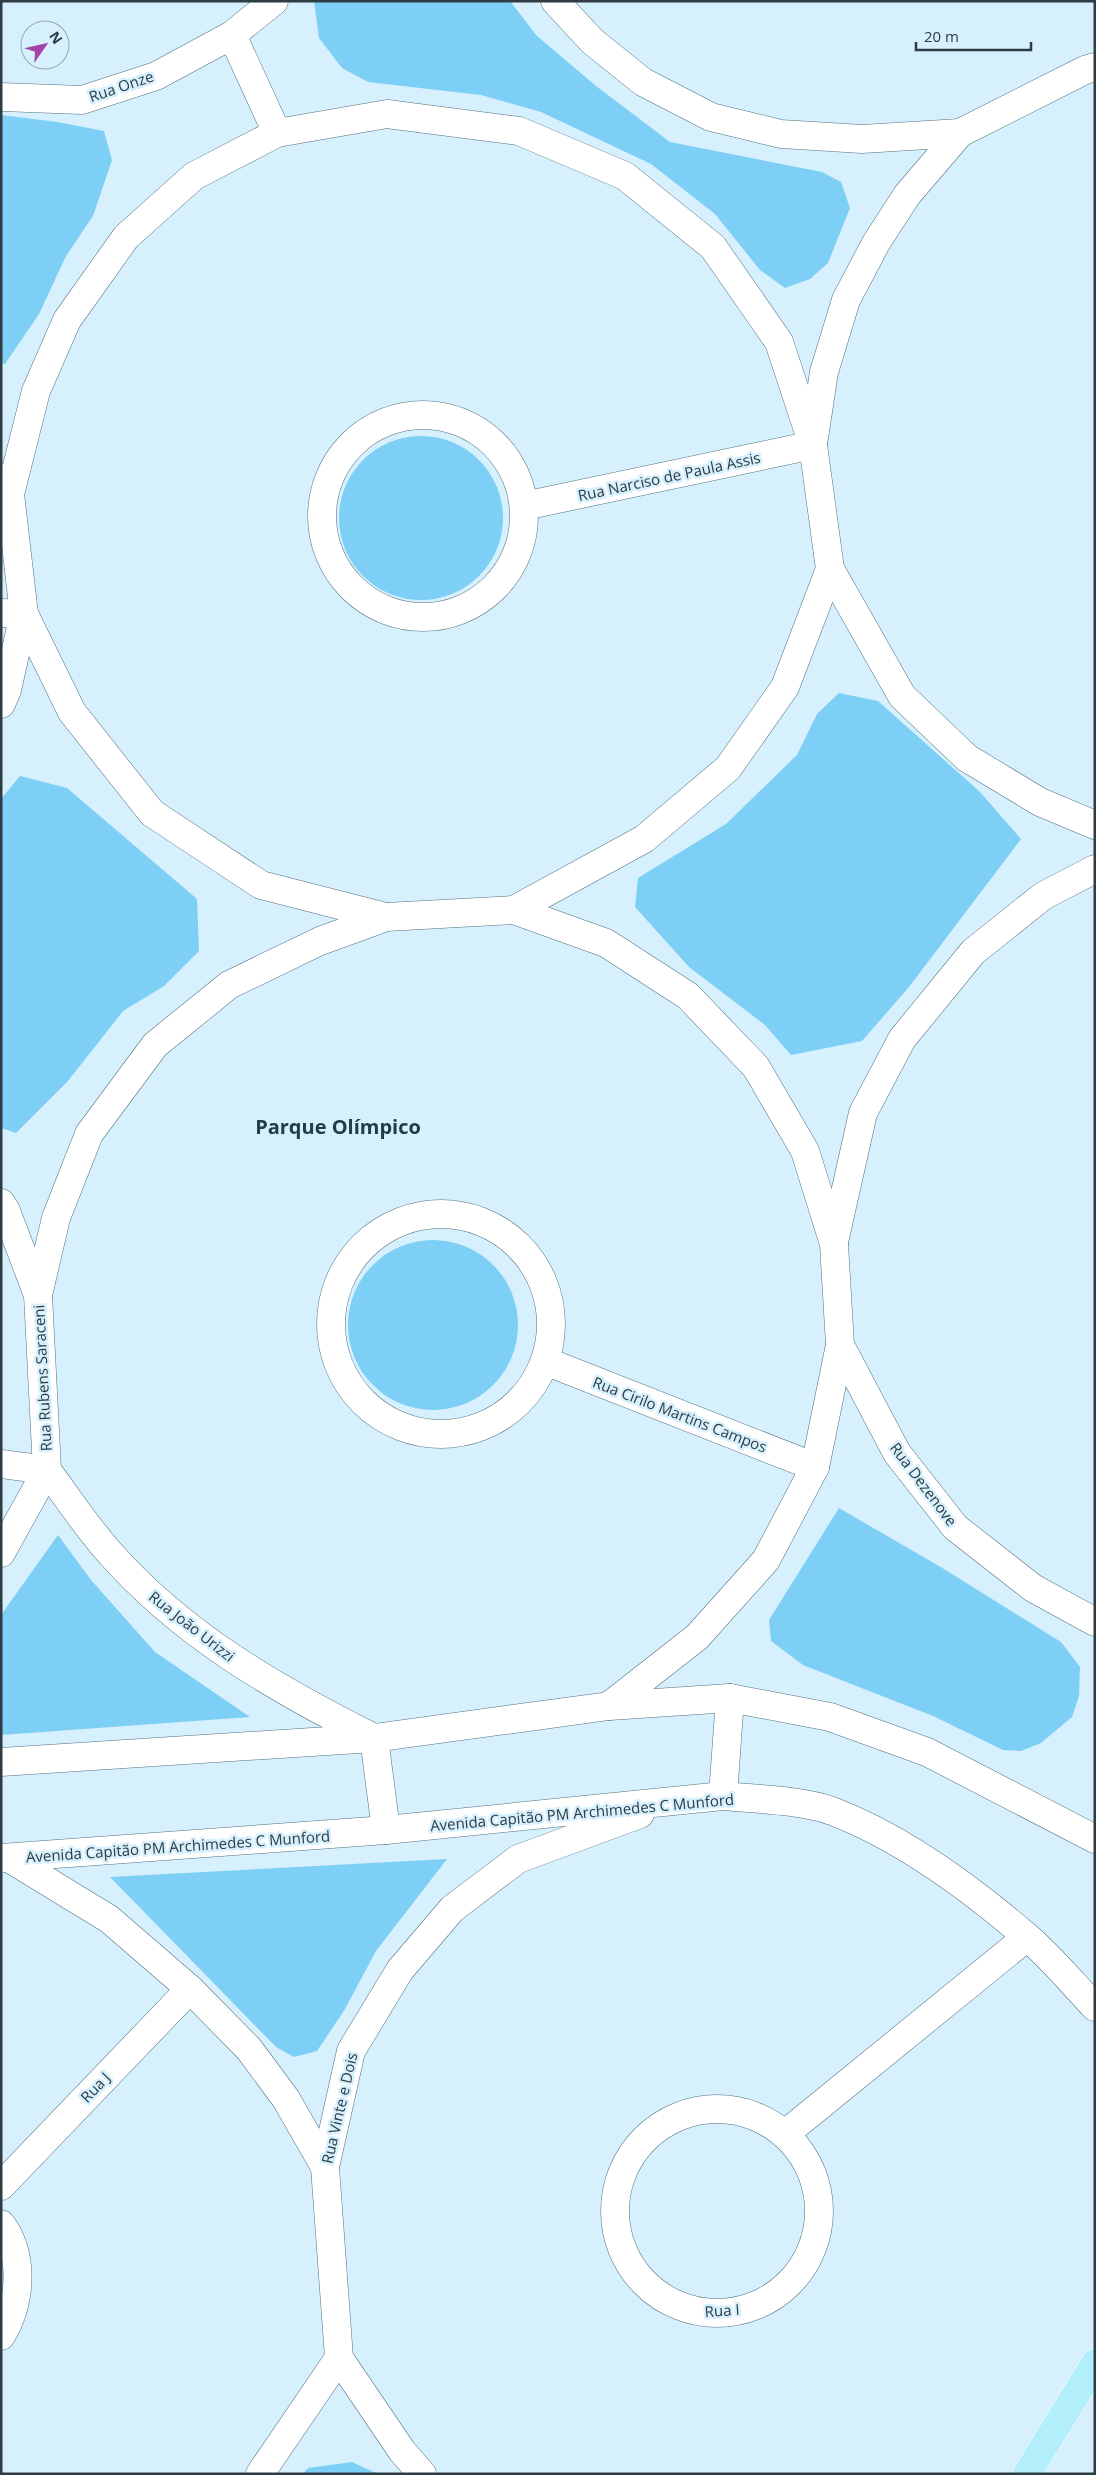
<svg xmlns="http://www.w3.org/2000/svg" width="1096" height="2475" font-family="'Open Sans',sans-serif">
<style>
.green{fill:#7ecff5}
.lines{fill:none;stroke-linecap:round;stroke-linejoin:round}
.minor-casing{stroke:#53717f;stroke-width:29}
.primary-casing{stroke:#fff;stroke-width:29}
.minor{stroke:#fff;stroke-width:28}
.primary{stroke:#b2effa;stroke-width:28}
.labels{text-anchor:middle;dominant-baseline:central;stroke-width:5;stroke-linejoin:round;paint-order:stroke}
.street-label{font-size:15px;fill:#2f3c43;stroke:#d6f0fd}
.district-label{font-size:20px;font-weight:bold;fill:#213d4a;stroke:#d6f0fd}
</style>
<rect width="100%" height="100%" fill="#d6f0fd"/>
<g class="green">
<polygon points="314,1 510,1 537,36 596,86 670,142 822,172 841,182 850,208 828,263 810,279 785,288 760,270 715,214 651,164 541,112 481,95 368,82 342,68 319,38"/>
<polygon points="1,115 57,122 104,131 112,160 93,216 66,256 39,314 5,364 1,363"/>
<circle cx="421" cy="518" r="82"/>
<polygon points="839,693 878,701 980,792 1021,839 909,987 862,1041 791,1055 765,1025 689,967 635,907 638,878 726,824 797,755 817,714"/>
<polygon points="20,776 67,788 197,899 199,951 164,986 123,1011 68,1081 16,1133 1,1128 1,799"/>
<circle cx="433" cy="1325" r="85"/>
<polygon points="839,1508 944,1569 1061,1642 1080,1667 1079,1696 1072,1717 1041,1743 1021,1751 1003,1750 933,1716 803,1665 771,1641 769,1620"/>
<polygon points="58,1535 91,1580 155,1652 250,1717 1,1735 1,1615"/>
<polygon points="447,1859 376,1951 345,2009 317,2051 294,2057 276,2047 110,1877"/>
<polygon points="352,2462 378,2474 303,2474 308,2468"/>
</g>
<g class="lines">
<defs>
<g id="minor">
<polyline points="555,1 592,41 643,82 711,117 781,134 862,139 960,133 1085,70 1095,67"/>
<polyline points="232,35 277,133"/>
<polyline points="1,97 82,100 156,76 232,35 274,1"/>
<circle cx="423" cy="516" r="101"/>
<polyline points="814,438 824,372 846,300 876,243 907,195 960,133"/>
<polyline points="10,494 36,391 67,320 126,237 194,176 277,133 387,114 519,131 625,176 713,247 779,342 813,445 830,569 785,687 728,768 644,839 514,910"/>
<polyline points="524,506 813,445"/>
<polyline points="830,569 902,696 967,758 1040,802 1095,825"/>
<polyline points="1,613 24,614"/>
<polyline points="24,614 72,712 152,813 261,885 386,917 514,910 606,943 688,996 756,1067 805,1151 834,1244 840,1345 815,1467 766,1560 697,1637 609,1706"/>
<polyline points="1,704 7,690 24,614 10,494 4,478"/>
<polyline points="1,1203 6,1211 38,1295 47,1470"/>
<circle cx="441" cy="1324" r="110"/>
<polyline points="834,1242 863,1113 902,1039 973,952 1043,896 1095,869"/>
<polyline points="38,1295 56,1218 89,1134 155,1045 229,985 320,941 386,917"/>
<polyline points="840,1345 897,1453 955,1527 1033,1588 1095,1622"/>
<polyline points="545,1361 815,1467"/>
<polyline points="1,1464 47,1470"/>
<path d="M47 1470C67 1497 86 1526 109 1552 182 1635 276 1689 374 1738L386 1830"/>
<polyline points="1,1553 47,1470"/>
<polyline points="1,1762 374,1738 609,1706 730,1698 830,1717 927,1752 1095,1839"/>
<polyline points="723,1796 730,1698"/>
<path d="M1 1858 386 1830 723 1796C755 1799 801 1800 832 1811 903 1838 969 1887 1026 1936 1051 1957 1072 1983 1095 2007"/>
<polyline points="9,1858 109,1919 190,1989 249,2049 286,2099 325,2167"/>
<circle cx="717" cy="2211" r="102"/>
<polyline points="785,2134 1027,1937"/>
<polyline points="1,2186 190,1989"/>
<path d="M1 2224C25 2256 21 2303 1 2336"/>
<polyline points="260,2474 339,2358"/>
<polyline points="422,2474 402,2451 339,2358 325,2167 351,2051 400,1970 452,1909 518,1859 640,1814"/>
</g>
<polyline id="primary" points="1027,2474 1095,2363"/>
</defs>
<use href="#minor" class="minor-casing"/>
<use href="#primary" class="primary-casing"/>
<use href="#minor" class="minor"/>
<use href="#primary" class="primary"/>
</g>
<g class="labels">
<g class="street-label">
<text transform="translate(121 86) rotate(-19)">Rua Onze</text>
<text transform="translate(669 476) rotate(-12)">Rua Narciso de Paula Assis</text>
<text transform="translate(42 1378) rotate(-93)">Rua Rubens Saraceni</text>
<text transform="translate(680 1414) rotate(21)">Rua Cirilo Martins Campos</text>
<text transform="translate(924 1484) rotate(53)">Rua Dezenove</text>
<text transform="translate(192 1626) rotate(38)">Rua João Urizzi</text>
<text transform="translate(582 1812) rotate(-5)">Avenida Capitão PM Archimedes C Munford</text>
<text transform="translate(178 1846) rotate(-4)">Avenida Capitão PM Archimedes C Munford</text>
<text transform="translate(95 2087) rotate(-46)">Rua J</text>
<text transform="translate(339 2108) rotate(-77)">Rua Vinte e Dois</text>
<text transform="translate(722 2310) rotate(-4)">Rua I</text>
</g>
<g class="district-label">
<text x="338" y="1126">Parque Olímpico</text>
</g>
</g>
<rect width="1096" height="2475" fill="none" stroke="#2f3c43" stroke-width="5"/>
<g transform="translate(45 45) rotate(56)"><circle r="24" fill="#d6f0fd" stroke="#93a8b3"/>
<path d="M0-4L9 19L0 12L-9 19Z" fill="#a542a8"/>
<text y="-8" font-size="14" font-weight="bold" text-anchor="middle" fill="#2f3c43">N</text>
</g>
<path d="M916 42v8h115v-8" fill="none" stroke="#2f3c43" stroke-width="2.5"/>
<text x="924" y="42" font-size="15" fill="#2f3c43" stroke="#d6f0fd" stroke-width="4" paint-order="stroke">20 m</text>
</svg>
